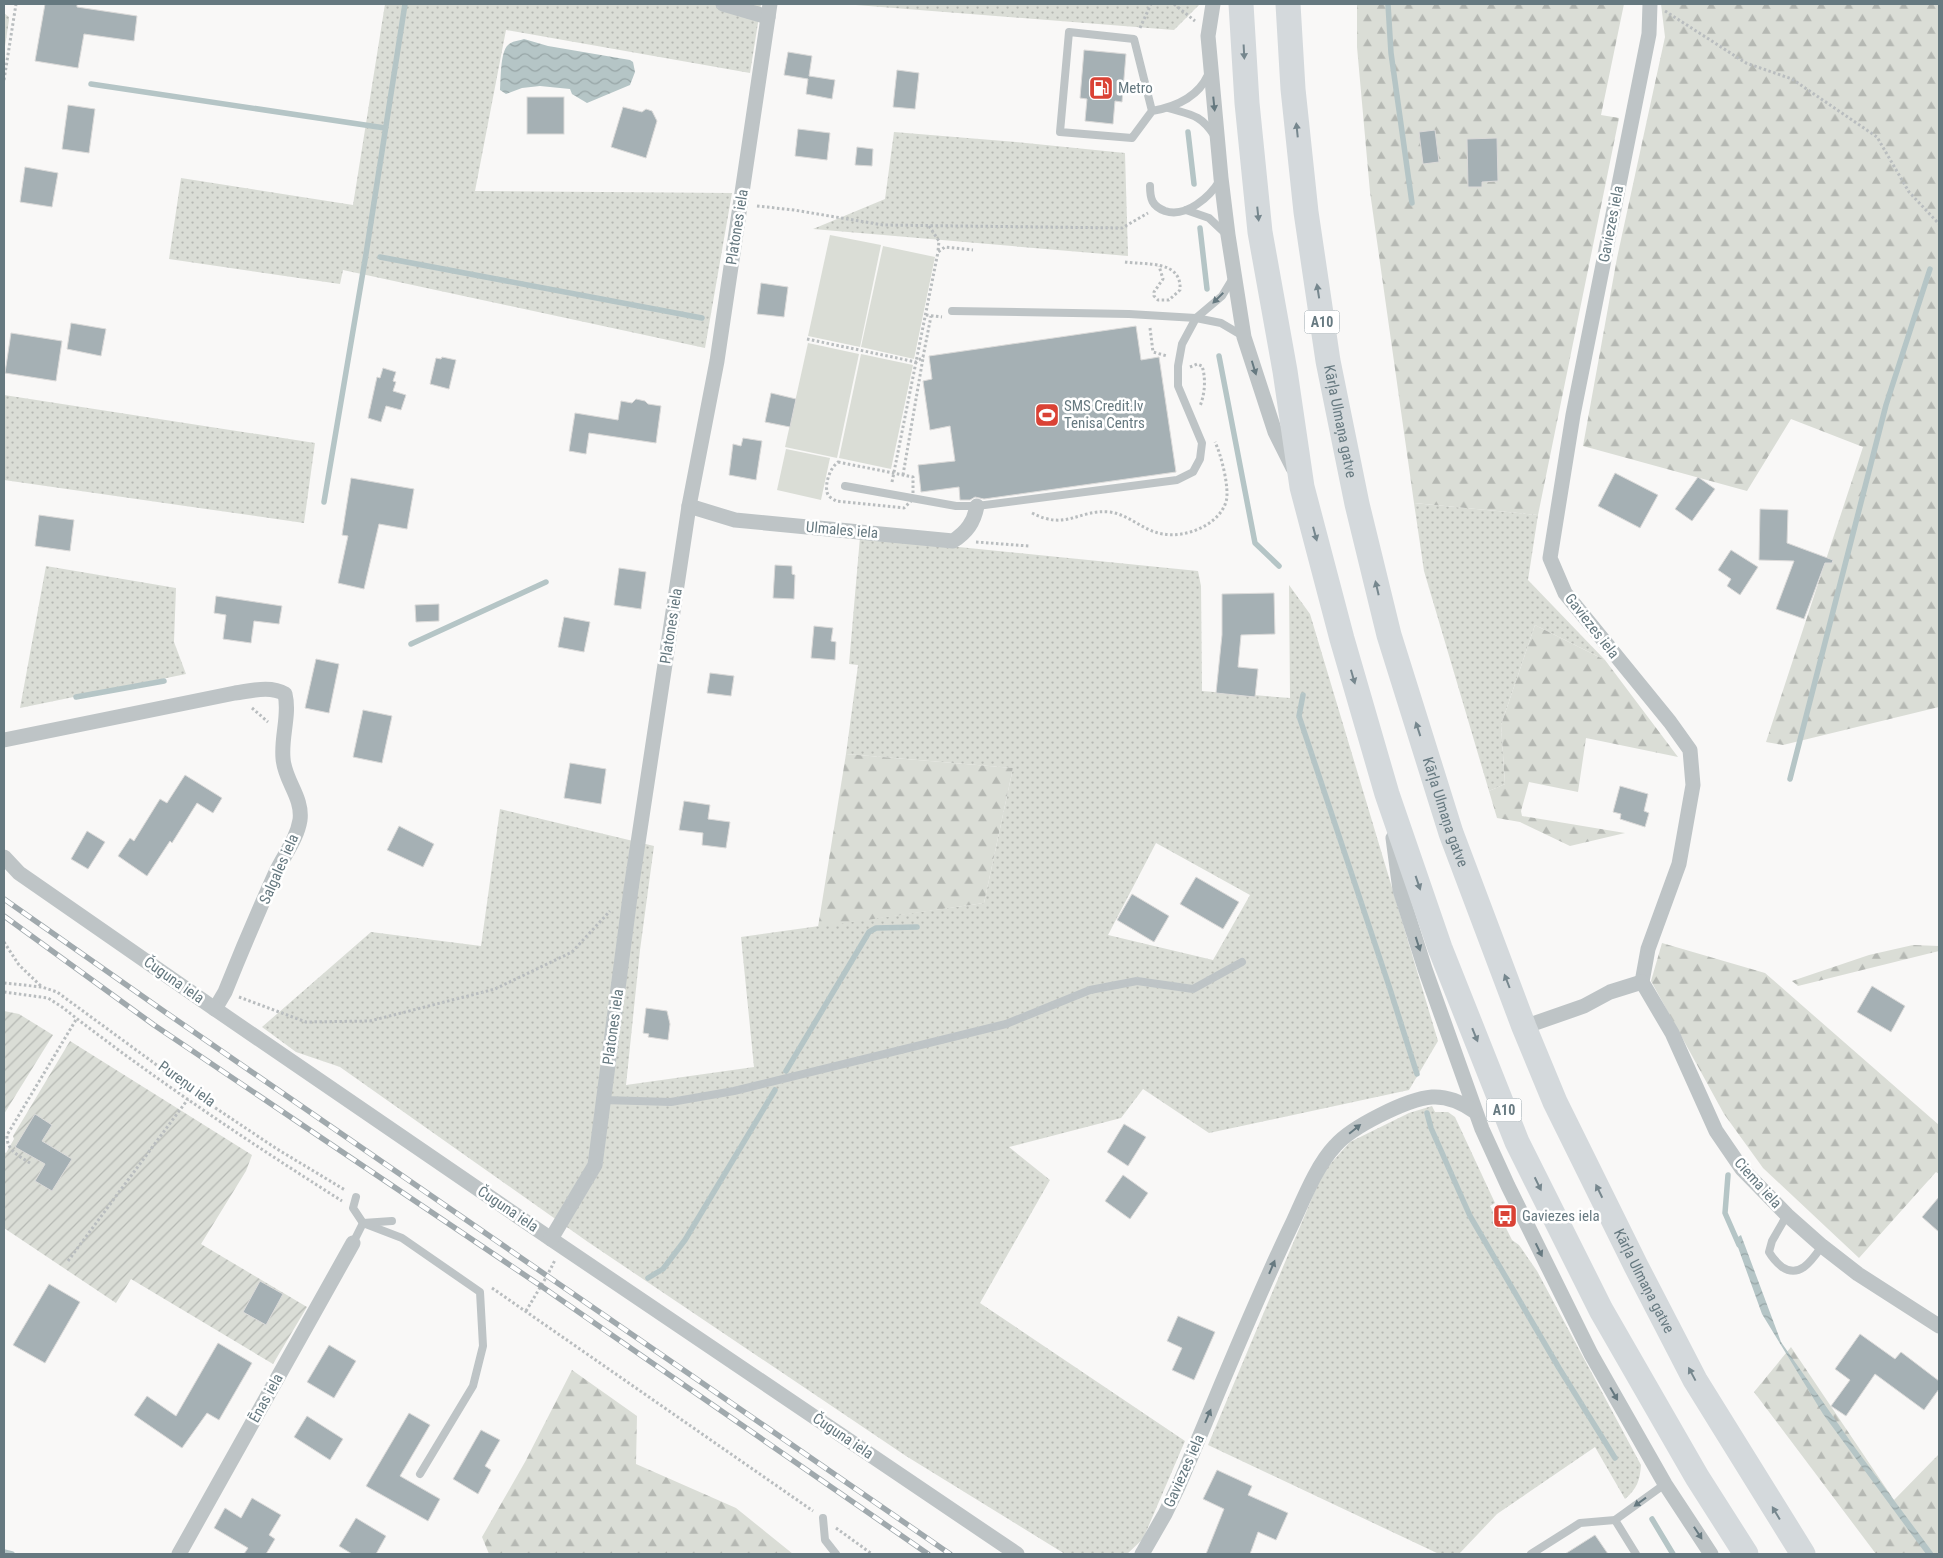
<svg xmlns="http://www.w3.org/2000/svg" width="1943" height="1558" font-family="'Roboto Condensed',sans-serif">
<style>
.grass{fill:url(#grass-dots);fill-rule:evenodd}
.forest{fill:url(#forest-firs)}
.garden{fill:url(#garden-furrows)}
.pitch{fill:#daddd6}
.water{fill:url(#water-waves)}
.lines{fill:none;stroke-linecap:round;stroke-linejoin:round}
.stream{stroke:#b5c5c6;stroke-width:5.5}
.building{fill:#a5b0b4;stroke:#dbdad9}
.path{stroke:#b9bdbf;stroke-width:3;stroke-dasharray:2.5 2.5;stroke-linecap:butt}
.service{stroke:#bec4c6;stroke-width:8}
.minor{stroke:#bec4c6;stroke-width:15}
.trunk{stroke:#d4d9dc;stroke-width:25}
.rail-casing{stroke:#a0a9ad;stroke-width:5.5}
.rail{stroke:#fff;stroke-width:4;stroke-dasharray:11;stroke-linecap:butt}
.oneway{fill:#76878e}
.oneway2{fill:#667980}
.labels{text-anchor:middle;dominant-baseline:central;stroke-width:5;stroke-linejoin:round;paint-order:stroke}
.shield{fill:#fff;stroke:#94a1a6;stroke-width:1}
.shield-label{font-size:14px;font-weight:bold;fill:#667980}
.poi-label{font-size:15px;fill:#667980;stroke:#fff;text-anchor:start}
.street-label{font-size:15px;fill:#667980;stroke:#fff}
</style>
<defs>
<pattern id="grass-dots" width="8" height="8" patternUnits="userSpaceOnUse" patternTransform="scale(1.25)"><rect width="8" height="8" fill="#daddd6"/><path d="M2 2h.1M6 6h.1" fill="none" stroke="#b5b8b3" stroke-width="1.8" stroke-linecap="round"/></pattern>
<pattern id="forest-firs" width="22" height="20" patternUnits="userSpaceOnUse" patternTransform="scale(1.25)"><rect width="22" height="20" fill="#daddd6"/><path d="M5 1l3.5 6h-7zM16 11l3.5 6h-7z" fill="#b5b8b3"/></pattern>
<pattern id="garden-furrows" width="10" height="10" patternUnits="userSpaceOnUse" patternTransform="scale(1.25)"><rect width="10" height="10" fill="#daddd6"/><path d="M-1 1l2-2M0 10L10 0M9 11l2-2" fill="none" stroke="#b5b8b3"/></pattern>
<pattern id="water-waves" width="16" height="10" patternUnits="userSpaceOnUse" patternTransform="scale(1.25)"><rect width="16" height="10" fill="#b5c5c6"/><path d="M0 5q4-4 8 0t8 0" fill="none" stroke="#97a5a6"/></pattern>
</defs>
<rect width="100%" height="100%" fill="#f9f8f7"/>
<g class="grass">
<polygon points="385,4 761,4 750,73 506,30 475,191 732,193 705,348 343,270 340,284 169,259 181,178 353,205"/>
<polygon points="843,4 1200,4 1174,30"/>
<polygon points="4,13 9,17 9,20 4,53"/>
<polygon points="894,132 1016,142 1125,153 1128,256 813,229 885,199"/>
<polygon points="4,395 315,443 304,523 4,480"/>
<polygon points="1414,503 1538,515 1528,580 1605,660 1535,625 1501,725 1505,784 1489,791 1424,571"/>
<path d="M860 537 1198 571 1201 586 1202 691 1290 698 1289 585 1310 614 1438 1041 1409 1090 1209 1133 1143 1089 1121 1118 1009 1147 1050 1180 980 1303 1185 1441 1143 1539 1127 1554H1065L906 1456 588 1242 340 1067 296 1052 262 1027 371 932 481 946 500 809 654 846 640 950 626 1085 754 1067 741 937 984 903 1013 768 846 754 858 665 849 664ZM1156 843 1250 895 1213 960 1108 935Z"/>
<polygon points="46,566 176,588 174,642 186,674 20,708"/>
<path d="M1432 1106 1435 1112H1448L1455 1117 1495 1203 1490 1206 1498 1221 1502 1220 1512 1240 1519 1245 1537 1271 1641 1465C1640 1480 1637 1489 1625 1499L1595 1447 1497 1514 1459 1554H1439L1208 1445 1323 1172 1350 1142 1409 1113Z"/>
</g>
<g class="forest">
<polygon points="1357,4 1624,4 1601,115 1619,118 1538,515 1414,503 1370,192 1357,47"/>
<polygon points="1661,4 1939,4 1939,707 1783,745 1766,742 1863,447 1791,419 1747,491 1583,446 1617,258 1665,37"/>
<polygon points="1535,625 1605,660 1678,757 1586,738 1578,792 1529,782 1521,811 1522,816 1625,833 1570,846 1520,822 1497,818 1489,791 1505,784 1501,725"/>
<polygon points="846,754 1013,768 984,903 818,927"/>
<polygon points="1662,943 1765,973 1939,1125 1939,1174 1936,1172 1859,1258 1763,1168 1724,1114 1651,981"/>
<polygon points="1913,945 1939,946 1939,951 1798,986 1792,981 1869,955"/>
<polygon points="1791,1347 1894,1500 1939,1454 1939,1554 1876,1554 1754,1392"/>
<polygon points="572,1370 637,1416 636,1464 736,1508 793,1554 489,1554 482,1537 525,1462"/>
</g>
<g class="garden">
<polygon points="4,1011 19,1014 53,1035 4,1114"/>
<polygon points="70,1041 252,1155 246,1171 201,1244 307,1307 273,1364 131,1279 116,1303 4,1228 4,1152 6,1153 14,1139 13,1136"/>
</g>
<g class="pitch">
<polygon points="830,235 881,245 860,347 808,336"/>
<polygon points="883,246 935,257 914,359 861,347"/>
<polygon points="808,343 859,354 837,458 785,447"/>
<polygon points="861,354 913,365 891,469 839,458"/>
<polygon points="786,449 830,458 821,500 777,490"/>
</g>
<g class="water">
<path d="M524 39 548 46 630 60 633 62 635 72 630 85 587 103 572 94 570 89 540 86 522 88 506 94 500 90C501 80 500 52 508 45 512 41 518 41 524 39Z"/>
<polygon points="1741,1235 1781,1342 1853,1445 1934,1554 1926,1554 1823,1414 1762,1314 1735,1239"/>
</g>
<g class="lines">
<g class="stream">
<polyline points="1388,4 1391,53 1412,203"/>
<polyline points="91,84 385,128"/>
<polyline points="1188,132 1194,184"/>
<polyline points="1200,228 1207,289"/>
<polyline points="380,257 702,318"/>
<polyline points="1219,356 1255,543 1279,566"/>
<polyline points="324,502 366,254 405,4"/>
<polyline points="411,644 546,582"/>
<polyline points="1303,695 1299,716 1389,986 1417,1074"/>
<polyline points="76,697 164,681"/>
<polyline points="1790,779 1886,405 1930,269"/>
<polyline points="786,1071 869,932 876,928 917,927"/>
<polyline points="1427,1113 1431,1128 1470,1216 1559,1368 1615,1458"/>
<polyline points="1728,1175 1725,1213 1739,1245"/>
<polyline points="648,1278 663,1269 685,1240 775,1090"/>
<polyline points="1652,1519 1673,1554"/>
<polyline points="4,1552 12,1554"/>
</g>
</g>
<g class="building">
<polygon points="45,4 77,4 77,7 137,16 134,41 84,34 78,68 35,61"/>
<polygon points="1084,50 1126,54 1122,102 1115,101 1113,124 1085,121 1087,99 1080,98"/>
<polygon points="788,52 812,56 809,76 835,80 832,99 806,94 808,79 784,75"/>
<polygon points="897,70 919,73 915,109 893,107"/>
<rect x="527" y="97" width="37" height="37"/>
<polygon points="68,105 95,109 89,153 62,149"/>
<polygon points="623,107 642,112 646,109 652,111 657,121 646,158 611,147"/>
<polygon points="798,129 830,133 827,160 795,156"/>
<polygon points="1435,130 1439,162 1423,164 1419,132"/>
<polygon points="1497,138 1498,181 1482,182 1482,187 1468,187 1467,139"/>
<polygon points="857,147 873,149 872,166 855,165"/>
<polygon points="25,167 58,173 52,207 20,202"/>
<polygon points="761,283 788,287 784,317 757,314"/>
<polygon points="71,323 106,329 101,356 67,349"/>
<polygon points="1136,326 1141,360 1159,357 1176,472 984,499 975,497 970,500 960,500 959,487 921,492 918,465 955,461 950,426 930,430 923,381 932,379 929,356"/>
<polygon points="11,333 62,341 56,381 5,373"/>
<polygon points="442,357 456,360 449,389 430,384 436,358 441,359"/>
<polygon points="383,368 396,372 393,381 396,382 393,391 406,395 401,410 386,406 381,422 368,418 377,377 380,378"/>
<polygon points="771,393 796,399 790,427 765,422"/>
<polygon points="636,399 645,401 648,404 661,406 656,443 589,433 586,454 569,451 575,413 618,420 621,401 632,403"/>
<polygon points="743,438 762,441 756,480 729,475 733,444 741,446"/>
<polygon points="1615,473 1658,495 1640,528 1598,506"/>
<polygon points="1698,477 1715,489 1692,521 1675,509"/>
<polygon points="351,478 414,489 407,529 379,524 364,589 338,583 348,536 342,535"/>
<polygon points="1760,509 1788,510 1787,543 1833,560 1832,563 1825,563 1804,619 1776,609 1794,561 1759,560"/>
<polygon points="39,515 74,520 70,551 35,546"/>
<polygon points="1731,550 1758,567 1740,595 1727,586 1731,579 1718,570"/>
<polygon points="775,565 792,566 792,574 795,575 794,599 773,598"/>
<polygon points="619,568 646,572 641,609 614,605"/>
<polygon points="1274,593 1275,634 1241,635 1238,667 1258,669 1255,697 1216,693 1222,635 1222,594"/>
<polygon points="216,596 282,606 279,624 254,621 251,643 223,639 226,615 214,613"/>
<polygon points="439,604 439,621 416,622 415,605"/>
<polygon points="564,617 590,622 584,652 558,647"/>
<polygon points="814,626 833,628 831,641 836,642 835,660 811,658"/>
<polygon points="316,659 339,664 329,713 305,708"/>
<polygon points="710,673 734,676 731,696 707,693"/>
<polygon points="363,710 392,716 382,763 353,757"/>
<polygon points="570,763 606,769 601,804 564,798"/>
<polygon points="185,775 222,798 213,813 197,803 172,843 170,841 147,876 118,856 130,838 134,841 160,799 167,803"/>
<polygon points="1620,786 1648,794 1644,811 1649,813 1645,827 1620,819 1621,814 1613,812"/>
<polygon points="684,801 710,805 708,819 730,822 726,848 702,845 703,833 679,830"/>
<polygon points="399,826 434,844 423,867 387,850"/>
<polygon points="87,831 105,842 88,869 71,859"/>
<polygon points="1196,877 1239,902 1223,929 1180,904"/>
<polygon points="1132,894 1169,916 1154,942 1117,920"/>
<polygon points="1872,986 1905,1006 1891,1032 1857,1012"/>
<polygon points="646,1008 667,1011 670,1024 668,1040 648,1037 649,1034 643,1033"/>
<polygon points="35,1114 52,1125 42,1141 72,1159 52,1191 35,1181 45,1164 15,1147"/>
<polygon points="1124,1124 1146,1137 1128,1166 1107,1152"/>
<polygon points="1123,1175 1148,1193 1130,1219 1105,1201"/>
<polygon points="1939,1197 1939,1232 1922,1217"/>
<polygon points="260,1281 283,1294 266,1325 243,1312"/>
<polygon points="49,1284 80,1302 45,1363 13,1345"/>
<polygon points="1178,1316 1215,1332 1194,1380 1172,1370 1182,1348 1167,1341"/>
<polygon points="1860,1334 1895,1359 1901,1352 1939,1381 1939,1389 1924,1410 1875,1374 1846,1416 1831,1406 1850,1380 1835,1369"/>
<polygon points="218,1343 252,1363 219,1420 207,1413 182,1448 134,1415 147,1396 176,1416"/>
<polygon points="329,1345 356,1361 334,1398 307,1382"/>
<polygon points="409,1413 430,1425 400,1476 440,1499 428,1521 366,1486"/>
<polygon points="307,1416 343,1439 330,1460 294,1437"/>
<polygon points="481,1430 500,1440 485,1466 491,1470 478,1494 453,1479"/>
<polygon points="1217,1470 1252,1486 1248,1495 1288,1513 1276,1540 1258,1532 1250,1554 1206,1554 1224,1509 1203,1499"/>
<polygon points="252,1498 281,1515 269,1535 275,1539 266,1554 244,1554 248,1548 214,1528 225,1508 241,1518"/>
<polygon points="356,1518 386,1536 376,1554 352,1554 339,1546"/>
<polygon points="1595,1535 1608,1554 1565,1554"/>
</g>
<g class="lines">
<g class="path">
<polyline points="1174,4 1195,21"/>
<polyline points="1665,11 1746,63 1792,79 1877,137 1909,192 1939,224"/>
<polyline points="1140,28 1151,4"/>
<polyline points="4,80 16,4"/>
<polyline points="757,206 794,210 883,225 1122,228 1148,213"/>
<polyline points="929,226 939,241 938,251"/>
<path d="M1125 262C1147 265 1182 260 1180 290L1169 300H1158L1154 296V292L1163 279 1159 266"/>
<polyline points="926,315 942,317"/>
<polyline points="1150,328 1153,352 1167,356"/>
<polyline points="807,339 916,362 923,357 931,316"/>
<path d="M1190 367 1197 364 1202 366C1206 378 1205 394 1200 406"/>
<path d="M838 462 913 477V499L904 508 836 501C833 499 828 497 827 492 825 483 830 468 838 462Z"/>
<polyline points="903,475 923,358"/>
<polyline points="892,482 938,252 945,247 973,250"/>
<path d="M1032 513C1067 531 1078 509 1110 512 1130 515 1143 531 1163 534 1185 538 1218 526 1226 502 1230 489 1221 454 1215 442"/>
<polyline points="976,542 1029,546"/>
<polyline points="252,708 268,722"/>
<polyline points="4,942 19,965 42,987"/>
<polyline points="4,983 42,987 57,992 214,1107 277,1149 345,1190"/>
<path d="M4 992 48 998 62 1007C151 1077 246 1140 342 1201"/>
<polyline points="239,997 306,1022 370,1021 495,989 572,952 610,911"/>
<path d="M30 1163C19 1156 6 1150 7 1135L77 1018"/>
<polyline points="68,1261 188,1099"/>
<polyline points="492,1288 813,1511"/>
<polyline points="526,1311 547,1276 555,1260"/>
<polyline points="836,1528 872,1554"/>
</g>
<g class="service">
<path d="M1168 108C1191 115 1200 114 1214 135"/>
<path d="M1152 111 1134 39 1069 32 1060 132 1132 138 1152 111C1175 107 1198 97 1208 75"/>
<path d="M1150 186C1150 199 1152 206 1165 211 1186 218 1210 197 1220 180"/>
<polyline points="1186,210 1209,218 1226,234"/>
<polyline points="952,311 1129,314 1196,318 1221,323 1243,336"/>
<polyline points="845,486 956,506 977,506 1177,480 1193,472 1200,459 1202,443 1178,386 1178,366 1182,344 1196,318 1222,296 1233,278"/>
<polyline points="603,1100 671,1102 734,1091 1006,1024 1090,990 1137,981 1193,989 1242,962"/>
<polyline points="356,1197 353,1208 363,1223 402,1238 480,1292 483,1346 473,1386 420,1474"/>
<path d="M1787 1215 1772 1241 1769 1252C1773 1259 1776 1262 1782 1267 1800 1279 1812 1260 1822 1246"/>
<polyline points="353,1243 363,1223 392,1221"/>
<polyline points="823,1518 825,1540 836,1554"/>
<polyline points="1615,1520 1636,1554"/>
<polyline points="1531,1554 1580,1523 1615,1520 1665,1484"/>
</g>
<g class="minor">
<polyline points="723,4 768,17"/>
<polyline points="1213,4 1208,36 1221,178 1228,235 1244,337 1275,432 1293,468"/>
<path d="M689 506 735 520 953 541C967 532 974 522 977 506"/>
<path d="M4 740 235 693C251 691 270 685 285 694 290 715 281 736 283 758 284 780 303 797 300 820 297 839 284 855 276 872 258 912 241 952 225 992L215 1009"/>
<polyline points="1393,838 1400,890 1425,969 1482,1129 1508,1186 1591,1354 1665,1484 1711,1554"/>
<polyline points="4,857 19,873 215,1009 551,1239 1017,1554"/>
<polyline points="1642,982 1648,949 1679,864 1693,785 1690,750 1670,722 1565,593 1550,558 1573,415 1649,34 1650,4"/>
<polyline points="1642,982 1672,1033 1716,1131 1742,1169 1787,1215 1822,1246 1858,1274 1939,1326"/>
<polyline points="1524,1027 1584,1006 1610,992 1642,982"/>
<polyline points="551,1239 595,1165 631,889 689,506 717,361 770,4"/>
<polyline points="179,1554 353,1243"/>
<path d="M1142 1554 1165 1514 1178 1487C1216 1399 1251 1309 1293 1222 1304 1198 1317 1165 1335 1146 1351 1127 1407 1099 1432 1097 1448 1096 1461 1102 1474 1111"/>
</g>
<g class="trunk">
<polyline points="1241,4 1247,103 1260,232 1285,371 1302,487 1342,639 1387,794 1440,948 1517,1142 1601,1310 1697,1477 1746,1554"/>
<path id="s1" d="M1288 4 1293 89 1306 212 1328 361 1357 504 1389 635 1451 833 1524 1027 1555 1102 1636 1266 1695 1380 1803 1554"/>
</g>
<defs>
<g id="rail">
<polyline points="4,899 165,1012 950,1554"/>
<polyline points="4,916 154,1025 541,1286 928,1554"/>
</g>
</defs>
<use href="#rail" class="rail-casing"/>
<use href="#rail" class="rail"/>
</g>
<defs><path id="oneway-solid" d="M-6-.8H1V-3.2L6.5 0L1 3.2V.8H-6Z" transform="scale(1.25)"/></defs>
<g class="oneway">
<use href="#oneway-solid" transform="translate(1244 52) rotate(87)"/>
<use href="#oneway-solid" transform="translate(1297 130) rotate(-96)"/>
<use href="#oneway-solid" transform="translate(1258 214) rotate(84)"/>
<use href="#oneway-solid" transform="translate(1318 291) rotate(-99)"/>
<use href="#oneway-solid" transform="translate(1315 534) rotate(75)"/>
<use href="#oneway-solid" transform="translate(1377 588) rotate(-103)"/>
<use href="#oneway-solid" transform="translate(1353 677) rotate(74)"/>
<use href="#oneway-solid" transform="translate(1418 729) rotate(-108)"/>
<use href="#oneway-solid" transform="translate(1418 883) rotate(71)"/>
<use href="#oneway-solid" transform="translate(1507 981) rotate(-111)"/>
<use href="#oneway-solid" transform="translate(1475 1035) rotate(68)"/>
<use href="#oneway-solid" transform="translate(1538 1184) rotate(64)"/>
<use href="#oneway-solid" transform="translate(1599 1191) rotate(-116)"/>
<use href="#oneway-solid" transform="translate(1692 1374) rotate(-118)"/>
<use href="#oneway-solid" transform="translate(1776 1513) rotate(-121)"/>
</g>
<g class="oneway2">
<use href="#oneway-solid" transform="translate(1214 104) rotate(84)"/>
<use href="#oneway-solid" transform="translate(1218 298) rotate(135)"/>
<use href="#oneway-solid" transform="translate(1254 368) rotate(73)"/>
<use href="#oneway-solid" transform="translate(1418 944) rotate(72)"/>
<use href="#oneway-solid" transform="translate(1355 1129) rotate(-39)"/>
<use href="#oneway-solid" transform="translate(1539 1250) rotate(64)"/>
<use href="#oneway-solid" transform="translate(1272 1267) rotate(-67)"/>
<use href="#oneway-solid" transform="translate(1614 1394) rotate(60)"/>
<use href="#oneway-solid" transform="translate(1208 1416) rotate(-67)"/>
<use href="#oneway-solid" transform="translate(1640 1502) rotate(144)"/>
<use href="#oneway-solid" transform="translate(1698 1533) rotate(57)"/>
</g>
<defs>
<symbol id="fuel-square" viewBox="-11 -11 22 22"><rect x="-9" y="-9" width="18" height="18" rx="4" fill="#da4235" stroke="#fff"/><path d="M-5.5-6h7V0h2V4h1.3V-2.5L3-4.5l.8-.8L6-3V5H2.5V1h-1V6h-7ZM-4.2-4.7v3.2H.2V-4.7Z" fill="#fff"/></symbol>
<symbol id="stadium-square" viewBox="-11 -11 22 22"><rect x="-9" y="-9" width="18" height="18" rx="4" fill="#da4235" stroke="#fff"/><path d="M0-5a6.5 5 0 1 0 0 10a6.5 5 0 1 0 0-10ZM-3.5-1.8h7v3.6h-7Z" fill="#fff"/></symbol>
<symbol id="bus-square" viewBox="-11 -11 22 22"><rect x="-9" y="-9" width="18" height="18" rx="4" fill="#da4235" stroke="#fff"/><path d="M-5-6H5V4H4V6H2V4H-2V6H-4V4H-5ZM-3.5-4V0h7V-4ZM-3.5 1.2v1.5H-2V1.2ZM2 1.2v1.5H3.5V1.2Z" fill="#fff"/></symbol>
</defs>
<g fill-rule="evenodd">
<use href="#fuel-square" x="1087" y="74" width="28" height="28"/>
<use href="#stadium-square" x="1033" y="401" width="28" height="28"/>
<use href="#bus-square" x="1491" y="1202" width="28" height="28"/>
</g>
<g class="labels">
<g class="shield">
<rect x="1304.5" y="310.5" width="35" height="23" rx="4"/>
<rect x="1486.5" y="1098.5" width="35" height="23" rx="4"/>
</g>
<g class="shield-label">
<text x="1322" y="322">A10</text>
<text x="1504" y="1110">A10</text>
</g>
<g class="poi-label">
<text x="1118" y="88">Metro</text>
<text x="1064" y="406">SMS Credit.lv<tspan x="1064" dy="17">Tenisa Centrs</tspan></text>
<text x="1522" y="1216">Gaviezes iela</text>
</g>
<g class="street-label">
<text transform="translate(1611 224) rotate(-79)">Gaviezes iela</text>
<text transform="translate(737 227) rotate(-81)">Platones iela</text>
<text stroke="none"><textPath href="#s1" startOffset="421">Kārļa Ulmaņa gatve</textPath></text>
<text transform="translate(842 530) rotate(5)">Ulmales iela</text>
<text transform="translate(671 626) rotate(-81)">Platones iela</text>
<text transform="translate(1592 626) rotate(52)">Gaviezes iela</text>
<text stroke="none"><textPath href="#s1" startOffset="826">Kārļa Ulmaņa gatve</textPath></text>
<text transform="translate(279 869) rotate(-66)">Salgales iela</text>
<text transform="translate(174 980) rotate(35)">Čuguna iela</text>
<text transform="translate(613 1027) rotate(-82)">Platones iela</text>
<text transform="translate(187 1084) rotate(36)">Pureņu iela</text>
<text transform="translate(1758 1183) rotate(48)">Ciema iela</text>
<text transform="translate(508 1209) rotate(34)">Čuguna iela</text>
<text stroke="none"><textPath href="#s1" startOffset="1336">Kārļa Ulmaņa gatve</textPath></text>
<text transform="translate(266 1398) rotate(-61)">Ēnas iela</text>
<text transform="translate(843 1436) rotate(34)">Čuguna iela</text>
<text transform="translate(1184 1471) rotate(-66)">Gaviezes iela</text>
</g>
</g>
<rect width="1943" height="1558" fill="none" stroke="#667980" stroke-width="10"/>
</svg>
